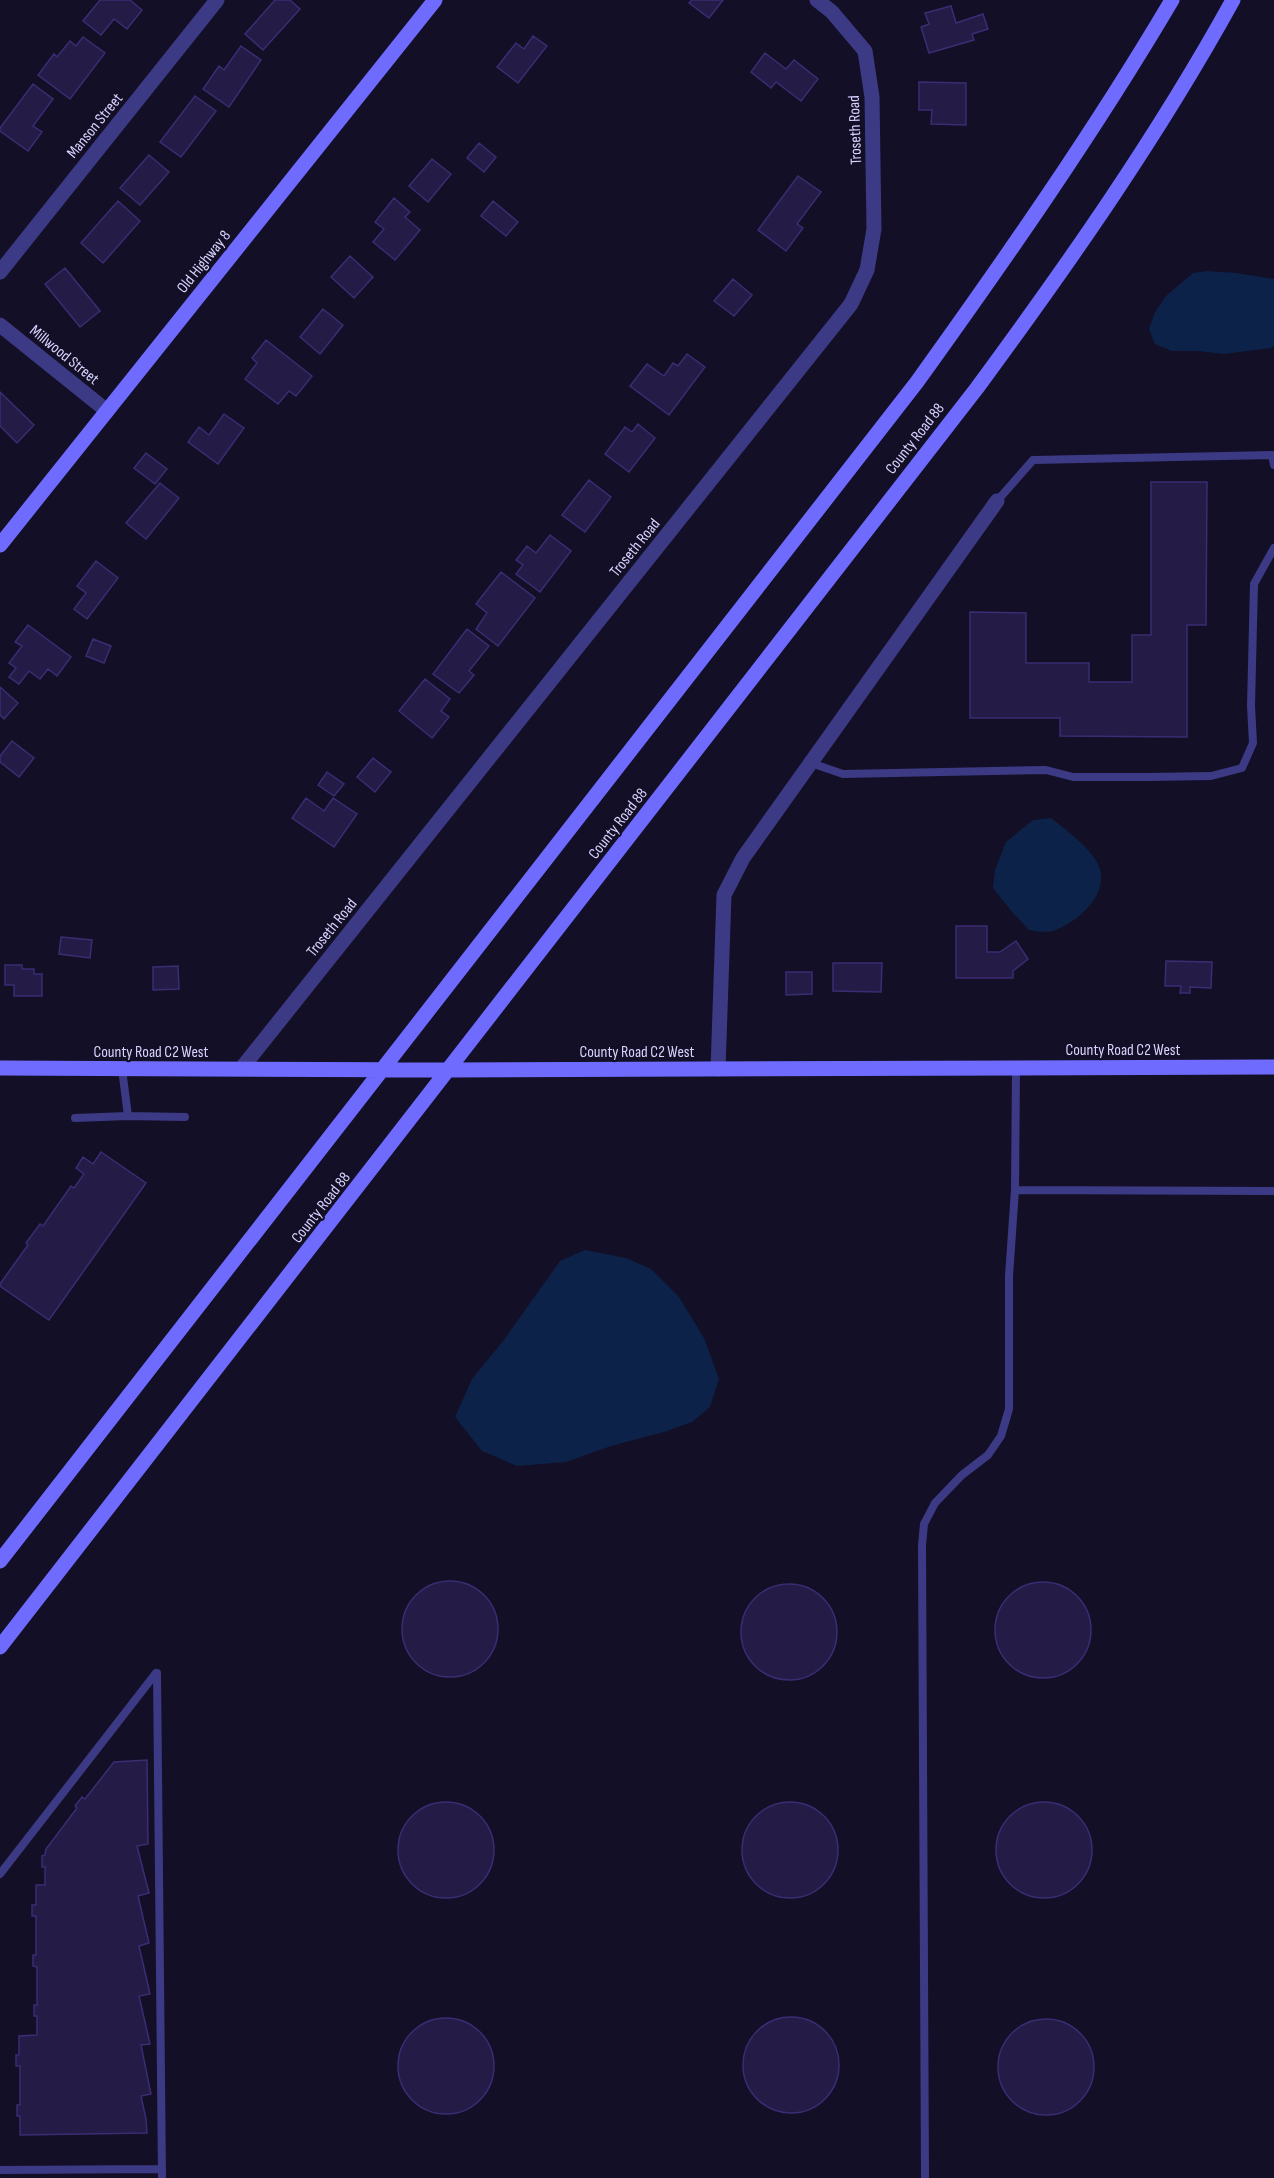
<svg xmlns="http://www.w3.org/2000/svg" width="1274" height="2178" font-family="'Sofia Sans Condensed',sans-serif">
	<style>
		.water { fill: #0c2248 }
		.building { fill: #241b47; stroke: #3b2d73; stroke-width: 1.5 }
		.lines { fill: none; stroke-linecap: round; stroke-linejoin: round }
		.lane { stroke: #3d3a85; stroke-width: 8 }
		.street { stroke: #3d3a85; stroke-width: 15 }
		.secondary { stroke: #6f6bff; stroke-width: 15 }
		.labels { text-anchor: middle; stroke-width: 4.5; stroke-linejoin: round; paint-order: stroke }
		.street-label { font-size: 16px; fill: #d9d4ff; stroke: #130f26 }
	</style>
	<rect width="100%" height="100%" fill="#130f26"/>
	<path class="water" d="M1207,271L1236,273L1274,279V345L1271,348L1224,354L1198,351H1172L1155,344L1149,329L1155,312L1166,296L1193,273Z
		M1051,818C1066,830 1094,850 1100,869C1108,896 1076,923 1053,931C1046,933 1036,931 1029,930L1013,913L993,888L995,870L1006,842L1033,820Z
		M585,1250L626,1258L651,1269L679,1297L704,1338L719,1379L710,1407L692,1422L664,1432L611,1446L566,1462L517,1466L482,1451L455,1417L472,1379L503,1341L560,1261Z"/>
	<path class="building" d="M100,0H130L142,10L127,29L114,19L101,35L83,21Z
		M275,0H290L300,9L263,50L245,34Z
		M692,0H723L709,18L689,3Z
		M951,6L956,23L983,14L988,29L972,34L974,40L929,53L921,27L929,24L925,13Z
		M533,36L547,46L518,83L497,67L516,43L524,49Z
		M83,37L105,53L70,99L38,75L54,54L57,57L70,41L76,46Z
		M241,46L261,60L229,107L203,89L219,66L224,70Z
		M765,53L786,69L794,60L818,79L801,101L776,82L771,88L751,72Z
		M919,82L966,83V125L931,124L932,110H919Z
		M33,84L53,99L33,126L42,132L28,151L0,131V128Z
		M195,96L216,111L181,157L160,142Z
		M479,143L496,157L484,172L467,158Z
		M149,155L169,172L140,205L120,188Z
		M432,159L451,174L428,202L409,186Z
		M798,176L821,192L797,224L803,228L786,251L758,230Z
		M394,198L410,212L405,217L420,230L395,260L373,242L384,229L375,222Z
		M118,201L140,221L103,263L81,243Z
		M493,201L518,222L506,236L481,216Z
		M350,256L373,277L354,298L331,277Z
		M65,268L100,311L80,327L45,284Z
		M733,279L752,295L734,316L714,301Z
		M323,309L343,325L320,354L300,337Z
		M266,340L312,376L296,396L289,391L278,404L245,379L257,363L252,358Z
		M687,354L705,367L669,415L630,386L647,364L664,376L673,363L678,366Z
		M0,392L34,425L17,443L0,426Z
		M224,414L244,428L218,464L188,442L199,427L209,435Z
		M638,424L655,438L629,472L605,454L625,427L632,432Z
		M146,453L167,469L155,484L134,468Z
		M589,480L611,497L585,532L562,515Z
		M1151,482H1207L1206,625H1187V737L1060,736V718H970V612L1026,613V663H1089V682H1132V635H1151Z
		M160,483L179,498L146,539L126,523Z
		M550,535L571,551L540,592L516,574L523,565L516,560L527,546L536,553Z
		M96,561L118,578L87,619L74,609L86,593L77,586Z
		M501,572L535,598L498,646L476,629L487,613L476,604Z
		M28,625L71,657L57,676L48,669L40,679L29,671L19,684L9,677L16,668L9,663L22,646L15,642Z
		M467,629L489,646L469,671L474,675L459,693L433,674Z
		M93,639L111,646L104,663L86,656Z
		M425,679L450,699L441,711L449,717L432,738L399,711Z
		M0,687L18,703L4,719L0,715Z
		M12,741L34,758L19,777L0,762V756Z
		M373,758L391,772L375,792L357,777Z
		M327,772L344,784L334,796L318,785Z
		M306,798L324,811L333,798L357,814L334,847L292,818Z
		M956,926H987V952H1000L1016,941L1028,959L1013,971V978H956Z
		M61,937L92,940L90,958L59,954Z
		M1166,961L1212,962L1211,988L1190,987V993H1180L1181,986H1165Z
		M833,963H882L881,992L833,991Z
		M5,965H22V969H34V974H42V996H14V985H5Z
		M178,966L179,989L153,990V967Z
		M786,972H812V994L786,995Z
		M101,1152L146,1183L49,1320L0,1286V1284L28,1245L26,1243L40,1224L43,1226L71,1186L74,1188L84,1174L76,1168L83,1157L93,1164Z
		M402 1629a48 48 0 1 1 96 0a48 48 0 1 1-96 0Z
		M995 1630a48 48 0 1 1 96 0a48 48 0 1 1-96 0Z
		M741 1632a48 48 0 1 1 96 0a48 48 0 1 1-96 0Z
		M147,1760L148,1844L137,1846L149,1893L138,1896L149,1943L139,1946L150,1994L139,1996L150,2044L141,2045L151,2094L141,2096L146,2119L147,2133L20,2135V2116H17V2105H20V2066H16V2055H19V2036L37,2035V2016H34V2005H37V1967L33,1966V1955H36V1916H32V1905H36V1885H45V1867H42V1856L45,1855L46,1849L77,1808L75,1806L82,1797L85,1799L114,1762Z
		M996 1850a48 48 0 1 1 96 0a48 48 0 1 1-96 0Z
		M398 1850a48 48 0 1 1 96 0a48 48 0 1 1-96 0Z
		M742 1850a48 48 0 1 1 96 0a48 48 0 1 1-96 0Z
		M743 2065a48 48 0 1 1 96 0a48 48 0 1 1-96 0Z
		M398 2066a48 48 0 1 1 96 0a48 48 0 1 1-96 0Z
		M998 2067a48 48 0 1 1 96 0a48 48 0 1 1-96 0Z"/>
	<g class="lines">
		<path class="lane" d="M997,501L1033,460L1272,455L1274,465
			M811,763L843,774L1046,770L1073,777H1147L1211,776L1242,768L1253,743L1251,706L1254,584L1274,548
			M1016,1067L1015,1190L1274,1191
			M122,1069L128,1116L185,1117
			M75,1118L128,1116
			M157,1673L162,2178
			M0,1874L156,1673
			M0,2170L162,2169
			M925,2178L922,1545L924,1524L935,1503L962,1475L988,1455L1001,1436L1009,1409V1276L1015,1190"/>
		<path class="street" d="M0,272L217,0
			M0,325L107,411
			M241,1069L851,304L867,270L874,229L872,97L865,51L832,12L817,0
			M718,1069L724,895L743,858L997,501"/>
		<path class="secondary" d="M0,545L435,0
			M0,1068L449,1070L1274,1067
			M0,1561L917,382C1006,258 1094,132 1172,0
			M0,1647L977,388C1069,263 1158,136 1233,0"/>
	</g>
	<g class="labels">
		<g class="street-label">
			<text transform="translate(94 125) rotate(-51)" y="6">Manson Street</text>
			<text transform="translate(854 130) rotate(-92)" y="6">Troseth Road</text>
			<text transform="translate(203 261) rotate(-51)" y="6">Old Highway 8</text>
			<text transform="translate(65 354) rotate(39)" y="6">Millwood Street</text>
			<text transform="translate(914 438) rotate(-52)" y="6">County Road 88</text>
			<text transform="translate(634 547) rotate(-51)" y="6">Troseth Road</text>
			<text transform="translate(617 823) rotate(-52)" y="6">County Road 88</text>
			<text transform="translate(331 927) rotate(-51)" y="6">Troseth Road</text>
			<text x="1123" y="1055">County Road C2 West</text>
			<text x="151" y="1057">County Road C2 West</text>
			<text x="637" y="1057">County Road C2 West</text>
			<text transform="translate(320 1207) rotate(-52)" y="6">County Road 88</text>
		</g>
	</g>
</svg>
